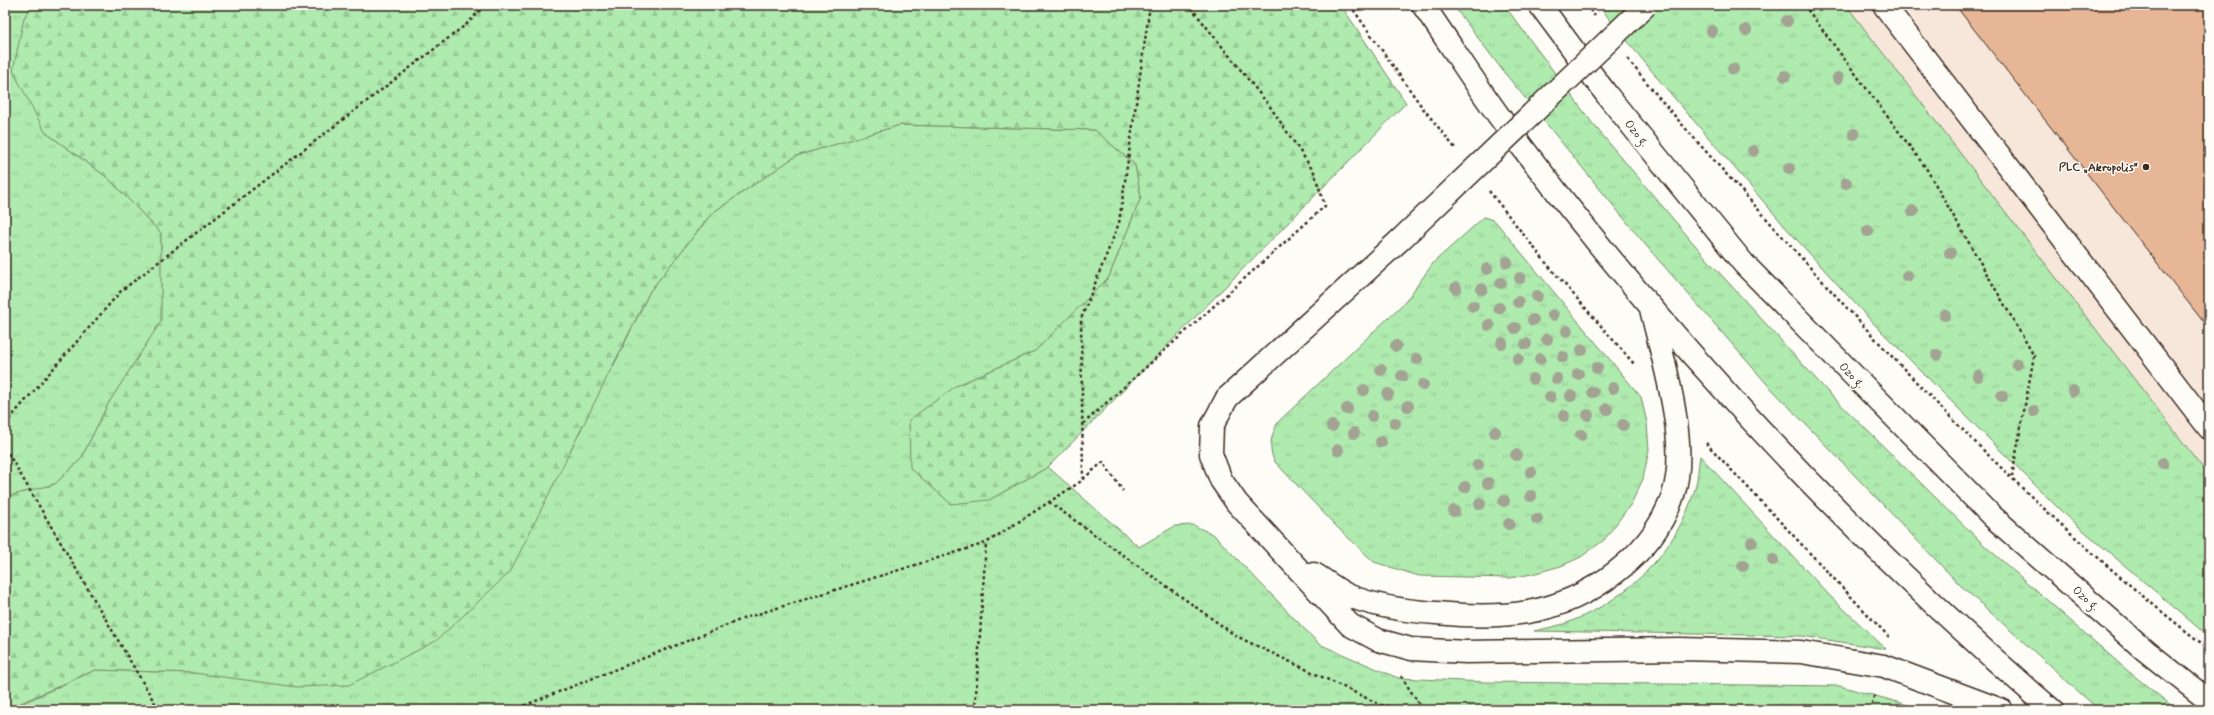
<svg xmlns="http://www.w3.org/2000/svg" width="2214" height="715" font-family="Mynerve,sans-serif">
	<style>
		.built { fill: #f6e7da }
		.grass { fill: url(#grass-tufts); stroke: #758a66 }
		.forest { fill: url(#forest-firs); stroke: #758a66 }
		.building { fill: #e6b697; stroke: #3b2a1e }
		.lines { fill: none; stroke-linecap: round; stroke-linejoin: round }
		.minor-casing { stroke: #3b2a1e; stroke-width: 25 }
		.primary-casing { stroke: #3b2a1e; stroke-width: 25 }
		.path { stroke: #3b2a1e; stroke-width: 2.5; stroke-dasharray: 3 3; stroke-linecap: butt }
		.minor { stroke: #fdfcf7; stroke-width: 22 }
		.primary { stroke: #fdfcf7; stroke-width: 22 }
		.minor-bridge-casing { stroke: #3b2a1e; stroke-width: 25; stroke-linecap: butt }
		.minor-bridge { stroke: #fdfcf7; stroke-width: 22 }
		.tree { fill: #a2a393 }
		.poi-dot { fill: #3b2a1e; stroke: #fdfcf7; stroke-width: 1.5 }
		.labels { text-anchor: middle; stroke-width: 3; stroke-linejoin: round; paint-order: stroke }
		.street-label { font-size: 12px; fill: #3b2a1e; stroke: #fdfcf7 }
		.poi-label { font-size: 12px; font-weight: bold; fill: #3b2a1e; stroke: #fdfcf7; text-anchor: end }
	</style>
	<defs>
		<pattern id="grass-tufts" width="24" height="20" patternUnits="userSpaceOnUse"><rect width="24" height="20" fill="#afeaaf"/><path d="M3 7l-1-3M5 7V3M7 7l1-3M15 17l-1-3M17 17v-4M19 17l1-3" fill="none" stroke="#97c996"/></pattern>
		<pattern id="forest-firs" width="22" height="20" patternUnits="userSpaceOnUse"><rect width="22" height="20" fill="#afeaaf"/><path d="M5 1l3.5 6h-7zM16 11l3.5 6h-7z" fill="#97c996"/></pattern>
	</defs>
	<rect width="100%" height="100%" fill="#fdfcf7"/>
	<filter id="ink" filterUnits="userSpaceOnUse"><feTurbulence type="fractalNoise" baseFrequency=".025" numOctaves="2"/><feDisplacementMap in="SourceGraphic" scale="8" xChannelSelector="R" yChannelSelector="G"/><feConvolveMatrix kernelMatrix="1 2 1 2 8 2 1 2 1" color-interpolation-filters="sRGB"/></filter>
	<g filter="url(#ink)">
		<path class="built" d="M1846,5H2209V476Z"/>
		<path class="grass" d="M5,5H32L24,18L45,132L108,178L161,233L162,321L108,404L81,459L55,484L6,498Z
			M1453,5H1504L1593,124L1706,258L1827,391L1984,545L2128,671L2177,710H2099L1959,584L1766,383L1649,249L1503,71Z
			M1598,5H1846L2209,476V637L2065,515L1873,323L1788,230L1664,86Z
			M900,125L1095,130L1135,165L1141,197L1109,277L1035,351L956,386L989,500L1048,467L1139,547L1175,526L1193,525L1214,535L1319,644L1398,678L1485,682L1840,686L1926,710H8L95,670L194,673L614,365L650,291L712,213L796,156Z
			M1484,217L1495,221L1641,397L1647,423L1649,450L1643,479L1631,504L1604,540L1581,557L1561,566L1532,574L1510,578L1419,576L1374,562L1337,527L1274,461C1268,446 1271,437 1278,422L1405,302L1434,262Z
			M1700,456L1829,595L1886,649L1802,636L1534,631C1546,628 1560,626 1572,621C1631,597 1677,550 1695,489C1698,479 1698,467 1700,456Z"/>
		<path class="forest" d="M32,5H1341L1406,103L1048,467L989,500L951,504L910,468L909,420L956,386L1035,351L1109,277L1141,197L1135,165L1095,130L900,125L796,156L712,213L650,291L510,572L436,641L349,685L297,687L194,673L95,670L5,710V497L55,484L81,459L108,404L161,321V233L108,178L45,132L13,71L24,18Z"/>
		<path class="building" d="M1955,5H2209V329Z"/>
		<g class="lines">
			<defs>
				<path id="minor" d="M1884,5L2209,428
					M1227,398L1400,240"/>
				<path id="primary" d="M1423,5C1451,45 1477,87 1507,127C1666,339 1851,537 2052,710
					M1540,5L1607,95L1744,264L1993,517L2146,651L2209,701
					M1227,398L1212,426L1211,454L1221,480L1237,503L1350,625L1378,640L1411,649L1466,652L1679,649L1801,652L1884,666L2001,710
					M1314,574C1324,580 1336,589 1347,595C1376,607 1406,611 1436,613C1466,616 1498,617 1528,612C1590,601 1653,555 1673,495C1690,445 1663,360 1651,309"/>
			</defs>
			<use href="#minor" class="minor-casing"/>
			<use href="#primary" class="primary-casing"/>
			<path class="path" d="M1350,5L1422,107L1455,148
				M1586,5L1595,16
				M1804,5L1926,168L2034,356L2012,476
				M1628,59C1675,120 1730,177 1781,235C1913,383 2051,528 2209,649
				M1489,191L1547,264L1635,365
				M5,424L121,291L468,23L485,5
				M1083,424L1325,206L1314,172L1271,108L1189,5
				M1706,443L1889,637
				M5,448L159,710
				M1083,479L1103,462L1123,491
				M1049,502L1236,636L1381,705L1419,710
				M1401,676L1423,710
				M513,710L745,618L986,543L1083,480L1081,319L1119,223L1150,5
				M975,710L986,543
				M1870,710L1875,693"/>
			<use href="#minor" class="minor"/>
			<use href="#primary" class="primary"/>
			<defs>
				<path id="minor-bridge" d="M1400,240L1646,5"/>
			</defs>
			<use href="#minor-bridge" class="minor-bridge-casing"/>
			<use href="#minor-bridge" class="minor-bridge"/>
		</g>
		<g class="tree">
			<circle cx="1787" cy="21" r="6"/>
			<circle cx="1746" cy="30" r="6"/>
			<circle cx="1712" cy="31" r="6"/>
			<circle cx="1733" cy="69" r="6"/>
			<circle cx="1785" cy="76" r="6"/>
			<circle cx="1838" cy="78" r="6"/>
			<circle cx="1854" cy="134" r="6"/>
			<circle cx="1753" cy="151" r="6"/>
			<circle cx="1789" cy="168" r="6"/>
			<circle cx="1846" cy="183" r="6"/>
			<circle cx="1913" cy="211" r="6"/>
			<circle cx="1868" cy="231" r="6"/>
			<circle cx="1950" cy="253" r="6"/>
			<circle cx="1507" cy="262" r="6"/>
			<circle cx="1487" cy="269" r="6"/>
			<circle cx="1907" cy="276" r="6"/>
			<circle cx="1520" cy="278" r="6"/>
			<circle cx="1501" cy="283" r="6"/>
			<circle cx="1456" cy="288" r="6"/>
			<circle cx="1482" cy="289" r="6"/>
			<circle cx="1537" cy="296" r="6"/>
			<circle cx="1518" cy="302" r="6"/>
			<circle cx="1473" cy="306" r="6"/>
			<circle cx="1499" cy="308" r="6"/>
			<circle cx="1553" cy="315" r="6"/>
			<circle cx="1945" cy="315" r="6"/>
			<circle cx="1533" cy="320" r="6"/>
			<circle cx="1489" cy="325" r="6"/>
			<circle cx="1515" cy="328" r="6"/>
			<circle cx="1567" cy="331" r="6"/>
			<circle cx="1547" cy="339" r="6"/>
			<circle cx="1502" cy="343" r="6"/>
			<circle cx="1526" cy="344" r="6"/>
			<circle cx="1396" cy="346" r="6"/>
			<circle cx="1582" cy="350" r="6"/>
			<circle cx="1937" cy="355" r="6"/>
			<circle cx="1563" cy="357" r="6"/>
			<circle cx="1417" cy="359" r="6"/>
			<circle cx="1518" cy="359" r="6"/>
			<circle cx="1540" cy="359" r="6"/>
			<circle cx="2017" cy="364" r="6"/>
			<circle cx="1597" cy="368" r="6"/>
			<circle cx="1381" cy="370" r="6"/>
			<circle cx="1578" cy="374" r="6"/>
			<circle cx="1402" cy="376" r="6"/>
			<circle cx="1978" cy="376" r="6"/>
			<circle cx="1533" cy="379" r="6"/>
			<circle cx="1557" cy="379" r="6"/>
			<circle cx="1423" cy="385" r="6"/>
			<circle cx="1613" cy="388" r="6"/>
			<circle cx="1364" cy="390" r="6"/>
			<circle cx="2073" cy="391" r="6"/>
			<circle cx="1593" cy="392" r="6"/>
			<circle cx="1388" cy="394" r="6"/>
			<circle cx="1571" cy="396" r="6"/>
			<circle cx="2002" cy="396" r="6"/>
			<circle cx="1550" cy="397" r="6"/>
			<circle cx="1408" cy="406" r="6"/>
			<circle cx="1347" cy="409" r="6"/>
			<circle cx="1607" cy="409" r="6"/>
			<circle cx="2034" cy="411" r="6"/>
			<circle cx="1588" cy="415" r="6"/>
			<circle cx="1372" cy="416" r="6"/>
			<circle cx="1564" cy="416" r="6"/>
			<circle cx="1395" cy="423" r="6"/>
			<circle cx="1623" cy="425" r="6"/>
			<circle cx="1332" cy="426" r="6"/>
			<circle cx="1495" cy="432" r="6"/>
			<circle cx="1354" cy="433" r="6"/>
			<circle cx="1581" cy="435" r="6"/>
			<circle cx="1381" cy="442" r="6"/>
			<circle cx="1338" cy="450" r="6"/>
			<circle cx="1516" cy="455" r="6"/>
			<circle cx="2163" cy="463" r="6"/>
			<circle cx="1478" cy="465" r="6"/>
			<circle cx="1531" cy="472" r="6"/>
			<circle cx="1488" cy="483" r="6"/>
			<circle cx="1465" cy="487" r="6"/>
			<circle cx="1531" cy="496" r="6"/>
			<circle cx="1504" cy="501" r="6"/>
			<circle cx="1480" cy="504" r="6"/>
			<circle cx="1454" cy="511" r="6"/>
			<circle cx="1537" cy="519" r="6"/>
			<circle cx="1509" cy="524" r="6"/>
			<circle cx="1752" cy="542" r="6"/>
			<circle cx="1773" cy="560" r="6"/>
			<circle cx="1743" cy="566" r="6"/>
		</g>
	</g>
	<circle class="poi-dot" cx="2146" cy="167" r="4"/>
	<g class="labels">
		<g class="street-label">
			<text transform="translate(1637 133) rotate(51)" y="4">Ozo g.</text>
			<text transform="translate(1852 375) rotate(46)" y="4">Ozo g.</text>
			<text transform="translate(2086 598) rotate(41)" y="4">Ozo g.</text>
		</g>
		<g class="poi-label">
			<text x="2138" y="171">PLC „Akropolis“</text>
		</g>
	</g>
	<rect width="2214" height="715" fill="none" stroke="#fdfcf7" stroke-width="20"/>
	<rect x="10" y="10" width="2194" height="695" fill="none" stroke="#3b2a1e" stroke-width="1.5" filter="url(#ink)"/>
</svg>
